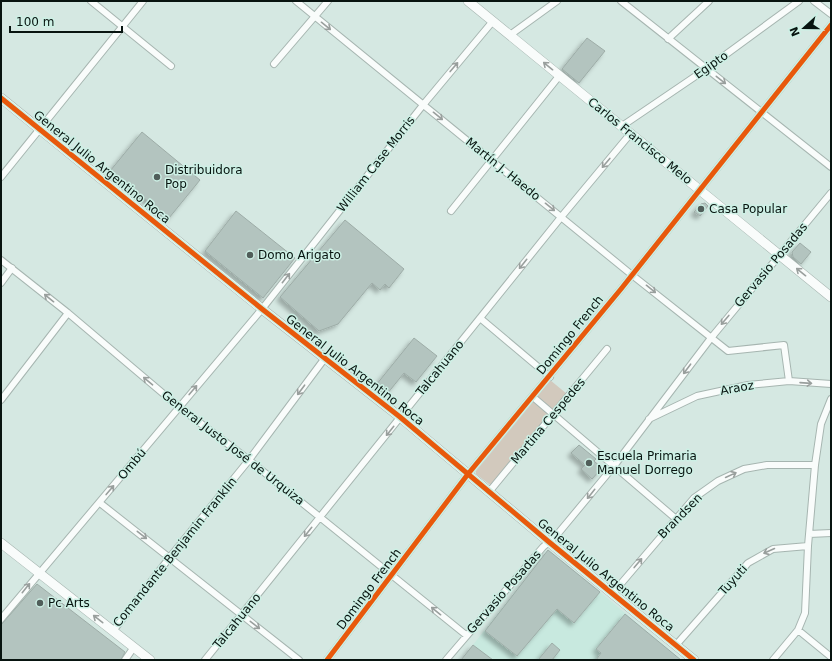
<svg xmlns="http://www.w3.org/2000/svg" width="832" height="661" font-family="'DejaVu Sans',sans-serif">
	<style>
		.built { fill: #c8e9df }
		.green { fill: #d2c9bd }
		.building { fill: #b3c4bf; stroke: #9daca7; filter: url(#shadow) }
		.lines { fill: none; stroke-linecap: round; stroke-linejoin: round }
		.street-casing { stroke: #a6b5b0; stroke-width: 8 }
		.secondary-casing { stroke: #a6b5b0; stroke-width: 10 }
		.street { stroke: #f9fcfb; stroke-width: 6 }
		.secondary { stroke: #f9fcfb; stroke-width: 9 }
		.cycleway-casing { stroke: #cdf0e5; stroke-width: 8 }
		.cycleway { stroke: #e8590c; stroke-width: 5 }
		.oneway { stroke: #999f9d }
		.poi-dot { fill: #505e5a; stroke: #cdf0e5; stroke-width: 1.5 }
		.labels { text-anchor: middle; stroke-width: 3; stroke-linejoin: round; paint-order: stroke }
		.street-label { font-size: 12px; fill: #081410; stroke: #cdf0e5 }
		.poi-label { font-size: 12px; fill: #081410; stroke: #cdf0e5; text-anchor: start }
	</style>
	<defs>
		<filter id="shadow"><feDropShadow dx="-3.5" dy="3.5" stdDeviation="2" flood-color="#0004"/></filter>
	</defs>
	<rect width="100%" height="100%" fill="#d5e8e2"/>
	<path class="built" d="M548,550L600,592L681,660H461Z"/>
	<path class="green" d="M550,380L567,394L555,409L552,410L538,398V395Z
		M535,401L549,413V416L492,485L489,484L476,474V471L533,402Z"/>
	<path class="building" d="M587,38L605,51L579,83L562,69Z
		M142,132L200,180L169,218L110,171Z
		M705,203L708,206L700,216L694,212L701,204Z
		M236,211L295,258L263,298L205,251Z
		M345,220L404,269L389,288L385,284L380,290L372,283L338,324L319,331L280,297Z
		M800,243L811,252L801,264L793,257L792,252Z
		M414,338L437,356L416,382L404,373L387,394L376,385Z
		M579,445L596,459L594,461L602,468L592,479L581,469L585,465L571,453Z
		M548,550L600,592L574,623L557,609L517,656L485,631Z
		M37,584L125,652L121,660H1V625Z
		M625,614L681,660H596L601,653L596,649Z
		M552,643L560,650L552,660H538Z
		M473,645L493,660H461Z"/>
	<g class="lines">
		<defs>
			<path id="street" d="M91,1L171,66
				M296,1L632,275L728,351L784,345L789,381
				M621,1L831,167
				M814,1L831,14
				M510,35L557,1
				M668,39L709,1
				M274,64L328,1
				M622,126L706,69L799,1
				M1,177L143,1
				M451,211L560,75
				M1,260L68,313L179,407L249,460L466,635
				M1,283L12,268
				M480,318L550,377
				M533,397L675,518
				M1,400L68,313
				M649,419L697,396L748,385L789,381L831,384
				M489,492L607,349
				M100,503L299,660
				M809,534L831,533
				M613,593L694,498L718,481L744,469L767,465H815
				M1,619L262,309L423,105L493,21
				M798,630L831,657
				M113,631L170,557L249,460L325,358
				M676,645L748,563L773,549L808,546
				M125,660L134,647
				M205,660L562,216L631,133
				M327,660L468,474L621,289L831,25
				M446,660L543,547L556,536L614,466L711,338L831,193
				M773,660L798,630L805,613L808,546L815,465L821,424L831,399"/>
			<path id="secondary" d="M468,1L831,297
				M1,98L262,309L400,417L549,542L694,660
				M1,543L150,660"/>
		</defs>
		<use href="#street" class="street-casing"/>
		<use href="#secondary" class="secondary-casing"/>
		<use href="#street" class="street"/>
		<use href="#secondary" class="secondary"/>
		<defs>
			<path id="cycleway" d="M1,98L262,309L400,417L549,542L694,660
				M327,660L468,474L621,289L831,25"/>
		</defs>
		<use href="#cycleway" class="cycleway-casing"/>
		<use href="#cycleway" class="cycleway"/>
	</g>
	<defs><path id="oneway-shaft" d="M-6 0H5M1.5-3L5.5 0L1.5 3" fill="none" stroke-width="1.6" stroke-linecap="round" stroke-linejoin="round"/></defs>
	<g class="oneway">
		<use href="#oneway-shaft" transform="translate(326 26) rotate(39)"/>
		<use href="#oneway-shaft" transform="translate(548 66) rotate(-141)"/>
		<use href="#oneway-shaft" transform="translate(454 67) rotate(-50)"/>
		<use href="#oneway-shaft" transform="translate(721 80) rotate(38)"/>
		<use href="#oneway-shaft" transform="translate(438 116) rotate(39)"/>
		<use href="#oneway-shaft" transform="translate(606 163) rotate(130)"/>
		<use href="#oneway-shaft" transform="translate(550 207) rotate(39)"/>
		<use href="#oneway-shaft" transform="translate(523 264) rotate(129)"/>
		<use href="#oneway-shaft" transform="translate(801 272) rotate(-141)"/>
		<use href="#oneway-shaft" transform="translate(286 278) rotate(-52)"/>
		<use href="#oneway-shaft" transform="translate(651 289) rotate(39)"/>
		<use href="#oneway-shaft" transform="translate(49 298) rotate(-141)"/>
		<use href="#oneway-shaft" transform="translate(725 320) rotate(130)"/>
		<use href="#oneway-shaft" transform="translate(687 369) rotate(127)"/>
		<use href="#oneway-shaft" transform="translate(148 381) rotate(-140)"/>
		<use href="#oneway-shaft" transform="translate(806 383) rotate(4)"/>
		<use href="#oneway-shaft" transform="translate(193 390) rotate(-50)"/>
		<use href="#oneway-shaft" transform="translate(301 390) rotate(127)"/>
		<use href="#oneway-shaft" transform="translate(390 431) rotate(129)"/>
		<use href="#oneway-shaft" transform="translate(731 475) rotate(-25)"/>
		<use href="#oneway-shaft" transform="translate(110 490) rotate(-50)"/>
		<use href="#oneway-shaft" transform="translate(591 494) rotate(129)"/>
		<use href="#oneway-shaft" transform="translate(308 532) rotate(129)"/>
		<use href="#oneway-shaft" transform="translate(142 535) rotate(38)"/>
		<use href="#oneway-shaft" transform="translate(769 551) rotate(156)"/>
		<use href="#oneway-shaft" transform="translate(638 563) rotate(-50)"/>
		<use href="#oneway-shaft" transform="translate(26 588) rotate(-51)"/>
		<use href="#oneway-shaft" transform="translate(436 611) rotate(-141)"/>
		<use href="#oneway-shaft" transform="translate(98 619) rotate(-142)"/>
		<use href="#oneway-shaft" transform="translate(255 625) rotate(38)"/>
	</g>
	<g class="poi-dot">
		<circle cx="157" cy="177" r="4"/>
		<circle cx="701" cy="209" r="4"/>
		<circle cx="250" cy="255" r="4"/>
		<circle cx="589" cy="463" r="4"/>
		<circle cx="40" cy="603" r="4"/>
	</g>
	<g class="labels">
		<g class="street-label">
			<text transform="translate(711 65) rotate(-35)" y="4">Egipto</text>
			<text transform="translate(640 141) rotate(39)" y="4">Carlos Francisco Melo</text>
			<text transform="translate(376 164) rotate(-52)" y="4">William Case Morris</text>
			<text transform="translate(102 167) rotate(39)" y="4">General Julio Argentino Roca</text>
			<text transform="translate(503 169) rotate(39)" y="4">Martín J. Haedo</text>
			<text transform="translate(771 265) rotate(-50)" y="4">Gervasio Posadas</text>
			<text transform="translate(570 335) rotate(-51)" y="4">Domingo French</text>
			<text transform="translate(440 368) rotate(-51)" y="4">Talcahuano</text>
			<text transform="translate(355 370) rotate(38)" y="4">General Julio Argentino Roca</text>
			<text transform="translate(737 388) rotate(-10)" y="4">Araoz</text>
			<text transform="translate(548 421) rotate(-50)" y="4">Martina Cespedes</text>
			<text transform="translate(233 448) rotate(38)" y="4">General Justo José de Urquiza</text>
			<text transform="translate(132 464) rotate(-50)" y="4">Ombú</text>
			<text transform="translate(680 516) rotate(-46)" y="4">Brandsen</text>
			<text transform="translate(175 552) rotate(-51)" y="4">Comandante Benjamin Franklin</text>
			<text transform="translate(606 575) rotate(39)" y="4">General Julio Argentino Roca</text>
			<text transform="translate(733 580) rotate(-48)" y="4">Tuyuti</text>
			<text transform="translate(369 589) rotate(-53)" y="4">Domingo French</text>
			<text transform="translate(504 592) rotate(-49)" y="4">Gervasio Posadas</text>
			<text transform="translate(237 621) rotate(-51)" y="4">Talcahuano</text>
		</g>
		<g class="poi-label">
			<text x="165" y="174">Distribuidora<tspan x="165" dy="14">Pop</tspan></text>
			<text x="709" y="213">Casa Popular</text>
			<text x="258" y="259">Domo Arigato</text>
			<text x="597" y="460">Escuela Primaria<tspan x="597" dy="14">Manuel Dorrego</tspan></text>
			<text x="48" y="607">Pc Arts</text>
		</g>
	</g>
	<rect width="832" height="661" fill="none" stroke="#081410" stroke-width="4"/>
	<g transform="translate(804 28) rotate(249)" stroke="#cdf0e5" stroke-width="3" paint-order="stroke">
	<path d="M0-3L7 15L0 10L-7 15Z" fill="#081410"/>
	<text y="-6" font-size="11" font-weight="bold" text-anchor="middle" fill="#081410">N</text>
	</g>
	<path d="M10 26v6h112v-6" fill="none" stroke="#081410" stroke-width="2"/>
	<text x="16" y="26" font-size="12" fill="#081410" stroke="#cdf0e5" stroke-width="3" paint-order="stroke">100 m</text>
</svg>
